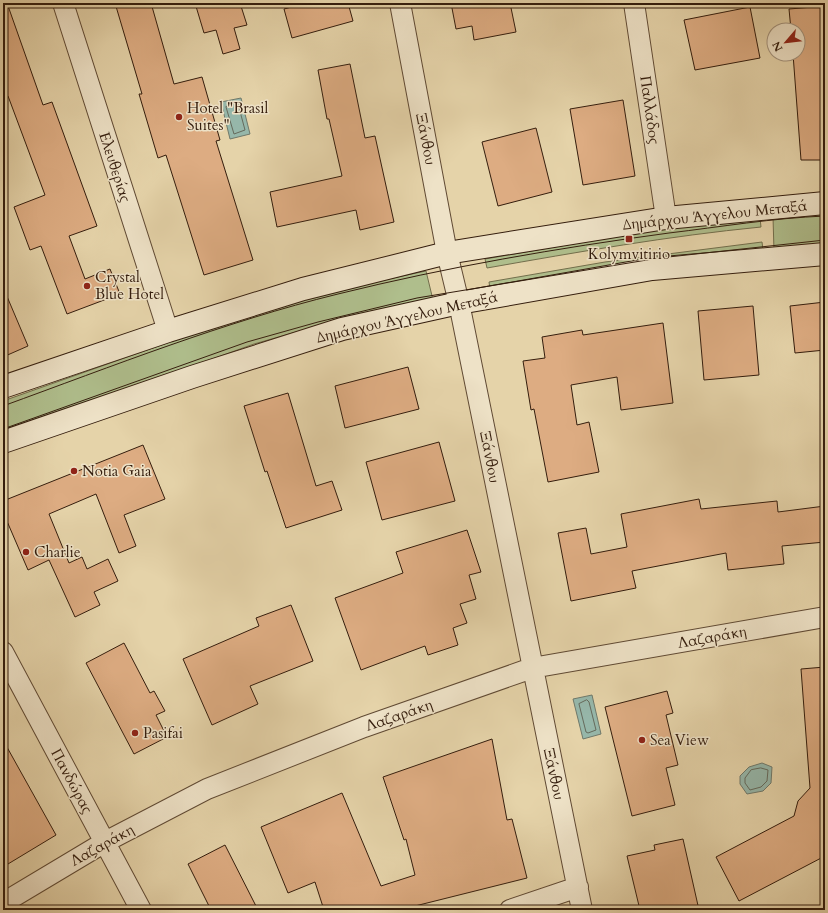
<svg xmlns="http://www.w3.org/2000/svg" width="828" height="913" font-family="Cardo,serif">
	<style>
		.green { fill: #afbe8c; stroke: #726e4c }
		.water { fill: #96b7aa; stroke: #6f796b }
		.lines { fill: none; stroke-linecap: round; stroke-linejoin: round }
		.shore { stroke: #656a5c; stroke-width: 1 }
		.building { fill: #ddac82; stroke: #341d0d }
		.street-casing { stroke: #604a34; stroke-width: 22 }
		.secondary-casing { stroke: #341d0d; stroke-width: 24 }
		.street { stroke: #eee2c7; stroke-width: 20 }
		.secondary { stroke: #eee2c7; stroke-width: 22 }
		.tram { stroke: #341d0d; stroke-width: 1 }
		.poi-dot { fill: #8f2418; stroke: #eee2c7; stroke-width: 1.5 }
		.labels { text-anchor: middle; stroke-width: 3; stroke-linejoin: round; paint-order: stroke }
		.poi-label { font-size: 15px; fill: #341d0d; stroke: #eee2c7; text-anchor: start }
		.street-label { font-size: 15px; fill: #341d0d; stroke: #eee2c7 }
	</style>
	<rect width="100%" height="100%" fill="#e5d3a9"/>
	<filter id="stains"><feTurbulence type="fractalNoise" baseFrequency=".005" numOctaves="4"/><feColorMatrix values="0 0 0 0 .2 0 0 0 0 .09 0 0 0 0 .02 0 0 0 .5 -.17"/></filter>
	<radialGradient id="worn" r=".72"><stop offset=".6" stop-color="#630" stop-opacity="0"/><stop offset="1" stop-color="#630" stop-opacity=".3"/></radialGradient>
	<path class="green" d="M825,211V245L774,251L773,217Z
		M760,218L761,227C669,236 578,252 487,268L485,259L642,232Z
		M762,242L763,250L490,289L489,282L605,262Z
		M426,271L433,300L317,326L254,344L3,434V401L198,332L336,290Z"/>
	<path class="water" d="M241,98L250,134L230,139L221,102Z
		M592,695L601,734L583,739L573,699Z
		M762,763L772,767L771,783L763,791L747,794L740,784V776L749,767Z"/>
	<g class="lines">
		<path class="shore" d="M236,103L238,104L245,130L234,134L226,107Z
			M587,700L589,702L596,730L588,733L586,732L579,704Z
			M761,768L768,770L767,781L761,787L750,790L745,783V778L751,770Z"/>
	</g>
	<path class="building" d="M3,3H7L43,105L52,102L97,226L69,236L85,279L110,269L120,294L67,314L41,246L30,250L14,207L45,195L8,96L3,98Z
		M115,3H151L174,84L202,77L220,140L216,141L253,260L204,275L166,155L158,158L139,94H142Z
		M195,3H240L247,25L234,28L240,49L223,54L216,30L204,33Z
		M307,3H348L353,21L292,38L284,9Z
		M451,3H510L516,32L474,40L472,26L456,29Z
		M825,6V160H801L793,54H798V30H791L789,9Z
		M750,7L760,58L695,70L684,20Z
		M350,64L365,138L375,136L394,222L360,230L356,210L277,227L270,192L342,176L329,119H327L318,70Z
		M623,100L635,176L583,185L570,109Z
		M536,128L552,192L498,206L482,142Z
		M3,287L28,346L3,357Z
		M825,302V350L795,353L790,306Z
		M753,306L759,375L704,380L698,311Z
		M663,323L673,403L621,410L617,377L571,385L577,425L589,422L599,472L548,482L534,409L531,410L523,361L545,358L542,337L582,330L583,335Z
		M408,367L419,409L345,428L335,386Z
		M288,393L316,486L332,481L342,510L286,528L267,471L265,472L244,406Z
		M439,442L455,501L382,520L366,462Z
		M143,445L165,499L124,515L136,546L119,553L96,494L49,514L69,563L82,557L87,569L108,559L118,581L94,592L100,605L75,617L49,560L28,570L3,512V501Z
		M699,499L701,509L777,501L778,512L825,506V542L782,546L784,564L728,570L726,553L632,571L636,588L571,601L558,533L586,528L591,554L627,547L621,514Z
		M467,530L481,572L469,575L476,599L460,604L467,623L453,628L458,645L428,655L425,646L361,670L335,598L403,573L396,552Z
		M291,605L313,661L250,686L258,704L212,725L183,659L259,626L256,618Z
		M124,643L150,693L154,691L165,711L156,715L167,737L134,754L86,663Z
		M825,667V856L739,901L716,857L794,816L798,801L810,788L801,669Z
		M667,691L673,713L666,715L678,765L666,768L675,805L632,816L605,707Z
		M492,739L507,820L512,819L527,878L411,907L412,910H324L315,882L288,893L261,827L342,793L381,886L415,875L406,839L404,840L383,777Z
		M3,740L56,835L3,867Z
		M683,839L699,910H640L627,856L655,850L654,845Z
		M225,845L258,910H211L188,864Z"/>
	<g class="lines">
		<defs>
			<path id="street" d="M63,3L168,331
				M400,3L447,253L459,303L582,910
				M634,3L666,218
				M3,652L141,910
				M3,903L105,842L207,789L364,727L532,668L825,617
				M510,910L578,887"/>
			<path id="secondary" d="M3,387L168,331L303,289L447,253L666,218L825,203
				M3,442L192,377L342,329L459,303L652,269L825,254"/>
		</defs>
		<use href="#street" class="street-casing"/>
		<use href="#secondary" class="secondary-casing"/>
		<use href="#street" class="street"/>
		<use href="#secondary" class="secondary"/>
		<path class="tram" d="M3,406C113,366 224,322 338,294C447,267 558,248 669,233C720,227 773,218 825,216
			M3,429L247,342L318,322L417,298L659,258L825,240"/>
	</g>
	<g class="poi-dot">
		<circle cx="179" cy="117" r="4"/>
		<rect x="625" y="235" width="8" height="8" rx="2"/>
		<circle cx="87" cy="286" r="4"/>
		<circle cx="74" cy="471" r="4"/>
		<circle cx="26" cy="552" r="4"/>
		<circle cx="135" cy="733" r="4"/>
		<circle cx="642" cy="740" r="4"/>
	</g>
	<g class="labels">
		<g class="poi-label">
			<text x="187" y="113">Hotel "Brasil<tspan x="187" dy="17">Suites"</tspan></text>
			<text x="629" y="259" text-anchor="middle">Kolymvitirio</text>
			<text x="95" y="282">Crystal<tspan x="95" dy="17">Blue Hotel</tspan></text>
			<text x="82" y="476">Notia Gaia</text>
			<text x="34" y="557">Charlie</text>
			<text x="143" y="738">Pasifai</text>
			<text x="650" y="745">Sea View</text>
		</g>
		<g class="street-label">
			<text transform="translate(650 110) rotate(82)" y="5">Παλλάδος</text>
			<text transform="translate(426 139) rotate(79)" y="5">Ξάνθου</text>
			<text transform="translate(115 167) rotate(72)" y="5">Ελευθερίας</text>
			<text transform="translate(715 215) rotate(-6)" y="5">Δημάρχου Άγγελου Μεταξά</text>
			<text transform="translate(407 317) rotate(-13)" y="5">Δημάρχου Άγγελου Μεταξά</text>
			<text transform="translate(490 457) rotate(79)" y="5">Ξάνθου</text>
			<text transform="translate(712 637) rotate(-10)" y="5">Λαζαράκη</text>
			<text transform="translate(399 715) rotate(-19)" y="5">Λαζαράκη</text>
			<text transform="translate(554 774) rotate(78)" y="5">Ξάνθου</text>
			<text transform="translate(72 781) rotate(62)" y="5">Πανδώρας</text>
			<text transform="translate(102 845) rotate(-29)" y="5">Λαζαράκη</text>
		</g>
	</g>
	<rect width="828" height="913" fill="none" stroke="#e5d3a9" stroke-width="16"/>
	<rect x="4" y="4" width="820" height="905" fill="none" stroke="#341d0d" stroke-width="2"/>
	<rect x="8" y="8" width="812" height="897" fill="none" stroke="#341d0d"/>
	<g transform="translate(786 42) rotate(242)"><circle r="19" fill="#eee2c7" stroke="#a4937d"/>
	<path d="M0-3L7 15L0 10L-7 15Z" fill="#8f2418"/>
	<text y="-6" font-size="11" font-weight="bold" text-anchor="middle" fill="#341d0d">N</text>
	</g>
	<rect width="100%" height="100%" filter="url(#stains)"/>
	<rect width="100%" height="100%" fill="url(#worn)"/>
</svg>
